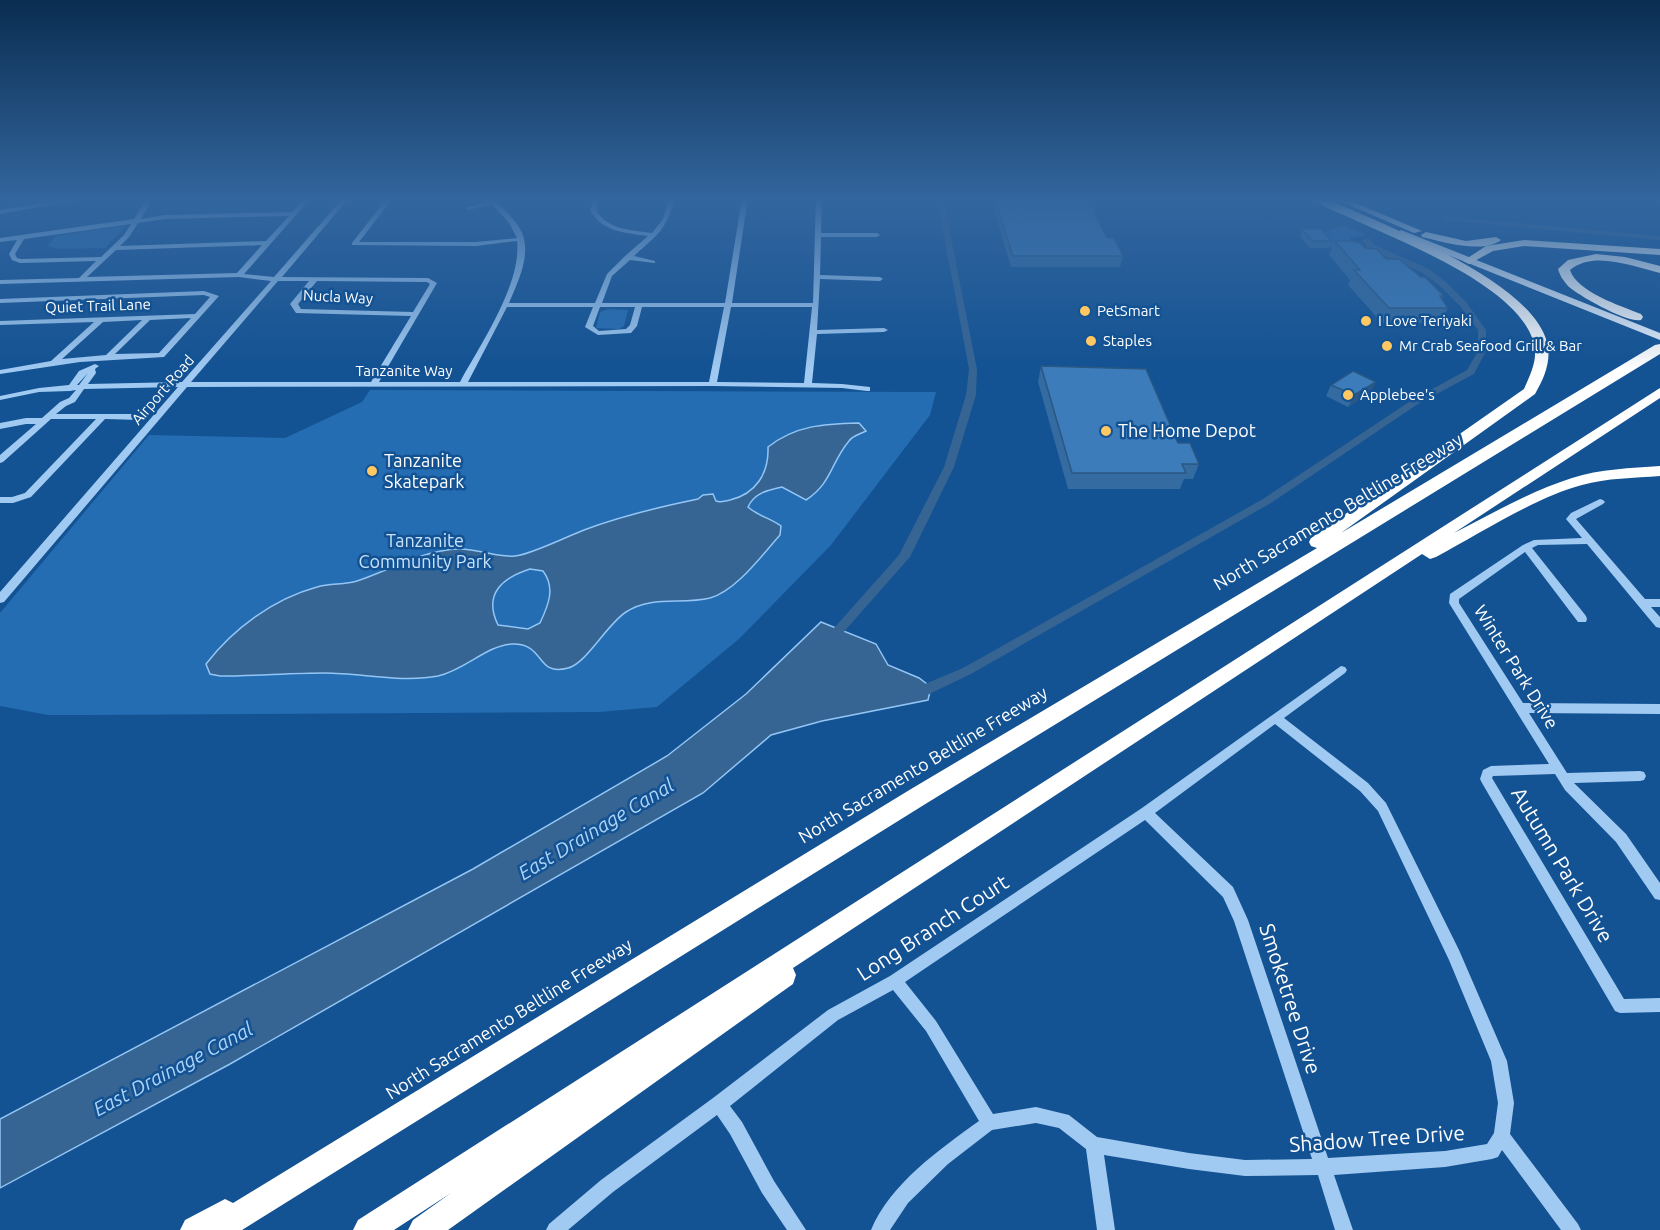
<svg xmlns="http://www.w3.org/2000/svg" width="1660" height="1230" font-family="Ubuntu,sans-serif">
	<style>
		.green { fill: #256db2 }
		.water { fill: #366493; stroke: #93c6f5; stroke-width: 1.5; fill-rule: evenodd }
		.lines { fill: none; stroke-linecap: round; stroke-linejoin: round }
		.canal { fill: #366493; fill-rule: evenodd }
		.minor { fill: #a1caf2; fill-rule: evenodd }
		.major { fill: #ecf4ff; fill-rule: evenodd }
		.highway { fill: #fff; fill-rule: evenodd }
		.wall { fill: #346ba1 }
		.shaded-wall { fill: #2a5783 }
		.building { fill: #3c7cbb; stroke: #2a5783; stroke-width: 1.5 }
		.poi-dot { fill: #ffc862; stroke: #135293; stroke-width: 2 }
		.labels { text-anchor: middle; stroke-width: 5; stroke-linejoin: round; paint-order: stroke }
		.far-street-label { font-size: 15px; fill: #fff; stroke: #135293 }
		.far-poi-label { font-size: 15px; fill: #fff; stroke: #135293; text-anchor: start }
		.poi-label { font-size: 18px; fill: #fff; stroke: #135293; text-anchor: start }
		.street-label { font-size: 18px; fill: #fff; stroke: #135293 }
		.park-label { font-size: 18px; fill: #c8e3fd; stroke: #135293 }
		.water-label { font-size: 20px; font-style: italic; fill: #add4f9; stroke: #135293 }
		.near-street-label { font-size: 21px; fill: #fff; stroke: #135293 }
	</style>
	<rect width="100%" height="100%" fill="#135293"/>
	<path class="green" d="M1343,225L1366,235L1350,238L1351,241L1333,250L1321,234Z
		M119,226H126L105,248L58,249L48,246L55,236Z
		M609,309L628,310L624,326L619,329L596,328L600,312Z
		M370,390L936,392L930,415L831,545L740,638L657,707L599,712L93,715H48L0,706V613L149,435L285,438L362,402Z"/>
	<path class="water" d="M859,423L866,431C860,434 852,436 849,441C831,462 832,483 806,500L782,487C768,490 754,493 748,507C758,516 770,518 781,526L780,535C762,555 736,591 710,598C681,605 652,595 626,612C607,624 586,664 568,668C535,677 546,643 512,644C487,645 465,670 438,676C402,683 361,673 325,673C290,673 255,676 220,676L210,674L206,664C233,629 273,599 317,587C330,583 344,585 357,581C390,570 421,551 457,549C477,548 498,558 515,556C530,555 568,536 584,530C621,516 659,507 698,499L703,495L713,494L716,501C721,503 724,501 730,500C756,494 769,473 768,447C796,425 824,424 859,423ZM530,569L543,571C556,588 548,606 540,623L528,629L498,625C483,594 502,578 530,569Z
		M821,622L876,644L888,665L919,678L931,687L928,700L822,721L771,735L703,793L230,1064L0,1188V1119L473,869L667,756L746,694Z"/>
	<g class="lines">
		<path class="canal" d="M937,198H943L977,369L976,395L954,467L910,557L834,643H826L824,640L826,637L899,555L944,467L966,395L969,369Z
			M1446,217L1660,236V240L1444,220L1442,219Z
			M1364,239H1370L1374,245L1427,268L1445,281L1466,302L1486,330V351L1474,374L1418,404L1271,503L971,674L923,697L918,698L913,697L912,693L913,689L963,668L1263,499L1412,400L1467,370L1478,351V330L1460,306L1439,285L1421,272L1368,249L1363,241Z"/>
		<path class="minor" d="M75,198H89L0,214V210Z
			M147,198H153L141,219L165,215L292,212L305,198H311L244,274L274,277L343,198H349L282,277L428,278L437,283L379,382H460C480,345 522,284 517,241L476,246L352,245V243L387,198H393L359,242H476L517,238L509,223L492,204L468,210L465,208L489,201L486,198H492C503,209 521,223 524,239C529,260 517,284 509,303H595L607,274L625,256L648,236C626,233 602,232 590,210L594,198H600L596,210C607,230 632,230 652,233L663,219L669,198H675C666,231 658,234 634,256L655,261V263L630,260L612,276L602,303H725L742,198H748L732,303H813L816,198H822L821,233H877L880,235L877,237H821L820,275L880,277L883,279L880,281L820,279L817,330L884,328L888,330L884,332L817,334L812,383L842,384L870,387V391H867L842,388L712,386L187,387L4,602L0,603V592L178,387L84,389L75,402L66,406L56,414H141L145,417L141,420L105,419L31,497L13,503H0V497H12L25,493L96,419H51L3,462L0,463V455L36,424H26L0,429V423L26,418H42L60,402L69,398L76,390L70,391L39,392L0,400V396L39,388L69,385L79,371L95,364L99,366L95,369L96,373L88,384L182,382L271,281L239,277L0,284V280L79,278L96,261L20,263L12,260L9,254L17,240L0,242V238L134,219ZM289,216L266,241L120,246L129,237L138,223L165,219ZM131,224L124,235L101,257L21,259L17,258L15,254L24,239ZM262,245L237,273L87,277L116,250ZM278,281H309L290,304L296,313L411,316L371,382H191ZM317,281L427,282L430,284L413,312L301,309L298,304ZM507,307H593L585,327L598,335L631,333L637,326L642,307H724L709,382H468ZM600,307H635L630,325L626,329L599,331L593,326ZM731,307H812L804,383L717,382ZM88,373L79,385H77Z
			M204,291L219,296L164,357L80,362L0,374V370L51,361L94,322L0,325V321L195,314L210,297L204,295L0,303V299ZM191,318L159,353L115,354L150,320ZM142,320L106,355L62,359L103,322Z
			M1600,499L1603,500L1605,502L1603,504L1576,519L1645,599H1660V607H1651L1660,617V628L1656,627L1587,544L1538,545L1532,548L1586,616L1587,619L1586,622H1578L1525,552L1459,599V603L1523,703L1660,704V714L1529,713L1567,773L1640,771L1644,772L1646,776L1644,780L1640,781L1574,783L1626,834L1660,883V900L1655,899L1616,842L1565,790L1555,774L1493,776L1492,778L1624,999L1660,998V1012L1620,1013L1615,1011L1482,783L1480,779L1483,770L1491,766L1549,764L1449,603L1450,594L1523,545L1534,540L1582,538L1566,519L1571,513Z
			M1341,666L1345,667L1347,670L1345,673L1284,718L1368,783L1386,803L1459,950L1507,1061L1514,1103L1510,1134L1578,1224L1581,1230H1561L1502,1150L1498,1157L1492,1159L1445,1167L1334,1175L1353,1230H1335L1318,1175L1245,1176L1189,1169L1104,1155L1115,1230H1097L1086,1149L1059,1128L1036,1123L992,1130L948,1164L908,1203L890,1230H871C890,1184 940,1149 979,1121L926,1031L893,990L838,1020L730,1106L742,1122L774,1181L806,1230H787L762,1193L730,1134L717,1115L613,1192L568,1230H546L549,1224L601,1180L713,1098L828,1010L890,976L1142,808ZM1275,724L1360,791L1378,811L1449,960L1491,1061L1498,1103L1494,1133L1487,1144L1445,1151L1328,1158L1248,920L1233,887L1155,813ZM1145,820L1223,897L1234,921L1312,1159L1245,1160L1189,1153L1097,1137L1069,1115L1036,1107L993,1114L936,1021L905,982Z"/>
		<path class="major" d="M1333,198H1344L1422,231L1414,233Z
			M1401,230L1660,333V340L1398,235L1396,233Z"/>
		<path class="highway" d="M1312,198H1325C1381,224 1530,279 1547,342C1552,360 1544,379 1535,394L1341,533L1655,345L1660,344V354L927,803L242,1230H180L185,1220L225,1199L233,1203L911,789L1317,548L1311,546L1309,542L1311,538L1524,389C1531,373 1539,358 1533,340C1515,286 1407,244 1357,221C1343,214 1323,208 1312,198Z
			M1426,232L1466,241L1496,237L1501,240C1483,254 1443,242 1422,237L1421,235Z
			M1524,240L1660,249V255L1524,246L1493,251L1469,264L1463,261L1486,246Z
			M1596,254L1625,257L1660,266V273C1634,267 1594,250 1570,270C1577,292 1621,306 1641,314L1643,317L1641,320C1627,323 1579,296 1568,286C1563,280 1560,276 1558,269L1568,260Z
			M1660,388V398L1454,533C1493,513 1531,491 1572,478C1600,469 1631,468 1660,466V476C1634,478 1607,478 1582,485C1536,497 1479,534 1436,557L1430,559L1422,554L793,968L796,975L793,984L448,1230H408L413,1220L451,1193L394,1230H353L358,1220Z"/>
	</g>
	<path class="wall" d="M1052,198H1070L1097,209L1096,216L1107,238L1123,256L1120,267H1011L994,209L995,199Z
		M1491,198H1569L1568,201L1502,200Z
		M1600,198H1660V201H1605Z
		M1302,229L1332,241L1329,248H1310L1300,236Z
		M1335,241L1365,248L1386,259L1444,296L1442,299L1448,308L1440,323H1382L1348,285L1350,280L1329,255Z
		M1041,366L1178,443L1199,464L1193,479H1184L1180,489H1068L1038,382Z
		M1331,385L1370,393L1348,407L1326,396Z"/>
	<path class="shaded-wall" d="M1376,382L1370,393L1348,407L1354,395Z"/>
	<path class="building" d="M1055,198L1092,199L1097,209L1093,210L1107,238H1114L1123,256H1013L995,199Z
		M1302,229H1321L1332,241H1312Z
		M1335,241H1353L1360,243L1365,248L1377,249L1386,259H1399L1421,277H1425L1444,296H1440L1448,308H1389L1354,270H1360Z
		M1041,366L1146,369L1178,443H1190L1199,464H1182L1186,473H1072Z
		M1353,371L1376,382L1354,395L1331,385Z"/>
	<linearGradient id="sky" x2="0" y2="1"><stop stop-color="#0a2d51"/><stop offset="0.54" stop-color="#33669e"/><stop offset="1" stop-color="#33669e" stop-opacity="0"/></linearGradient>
	<rect width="1660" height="370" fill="url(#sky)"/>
	<g class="poi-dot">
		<circle cx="1085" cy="311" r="6"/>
		<circle cx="1366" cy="321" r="6"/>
		<circle cx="1091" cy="341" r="6"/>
		<circle cx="1387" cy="346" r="6"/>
		<circle cx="1348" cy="395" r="6"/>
		<circle cx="1106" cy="431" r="6"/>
		<circle cx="372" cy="471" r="6"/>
	</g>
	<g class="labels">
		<g class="far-street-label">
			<text transform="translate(338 297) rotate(3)" y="5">Nucla Way</text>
			<text transform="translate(98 306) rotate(-2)" y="5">Quiet Trail Lane</text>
			<text x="404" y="376">Tanzanite Way</text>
			<text transform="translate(163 390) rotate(-49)" y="5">Airport Road</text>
		</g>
		<g class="far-poi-label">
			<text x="1097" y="316">PetSmart</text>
			<text x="1378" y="326">I Love Teriyaki</text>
			<text x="1103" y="346">Staples</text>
			<text x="1399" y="351">Mr Crab Seafood Grill &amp; Bar</text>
			<text x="1360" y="400">Applebee's</text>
		</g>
		<g class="poi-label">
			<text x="1118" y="437">The Home Depot</text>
			<text x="384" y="467">Tanzanite<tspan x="384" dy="21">Skatepark</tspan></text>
		</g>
		<g class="street-label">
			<text transform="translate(1338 512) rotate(-31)" y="6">North Sacramento Beltline Freeway</text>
			<text transform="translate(1516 667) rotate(58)" y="6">Winter Park Drive</text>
			<text transform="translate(923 765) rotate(-31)" y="6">North Sacramento Beltline Freeway</text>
			<text transform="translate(509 1019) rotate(-32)" y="6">North Sacramento Beltline Freeway</text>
		</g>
		<g class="park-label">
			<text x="425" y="547">Tanzanite<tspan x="425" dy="21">Community Park</tspan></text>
		</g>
		<g class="water-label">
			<text transform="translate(596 829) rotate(-31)" y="7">East Drainage Canal</text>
			<text transform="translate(173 1069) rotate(-28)" y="7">East Drainage Canal</text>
		</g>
		<g class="near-street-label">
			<text transform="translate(1562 865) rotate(59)" y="7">Autumn Park Drive</text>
			<text transform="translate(933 928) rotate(-33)" y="7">Long Branch Court</text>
			<text transform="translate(1290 999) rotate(72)" y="7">Smoketree Drive</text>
			<text transform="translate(1377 1139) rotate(-4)" y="7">Shadow Tree Drive</text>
		</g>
	</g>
</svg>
